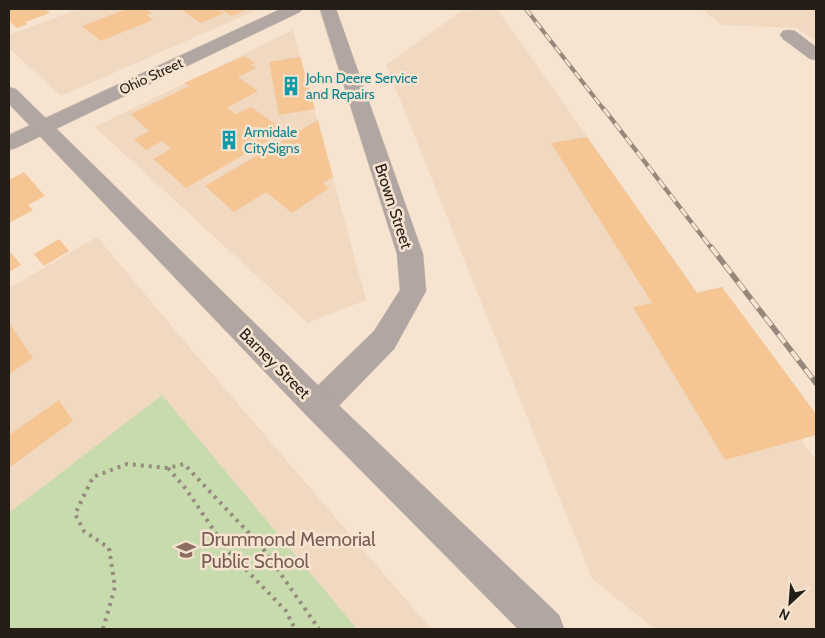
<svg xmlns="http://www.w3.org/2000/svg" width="825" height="638" font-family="Cabin,sans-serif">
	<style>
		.built { fill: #f0d8c1 }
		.green { fill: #c8dbad }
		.building { fill: #f5c694 }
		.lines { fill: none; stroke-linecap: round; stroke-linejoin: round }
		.minor-casing { stroke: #d0c0b0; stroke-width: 1 }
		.tertiary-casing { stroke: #d0c0b0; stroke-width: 1 }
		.path { stroke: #978b7d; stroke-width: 4; stroke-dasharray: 3 5; stroke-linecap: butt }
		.minor { fill: #b2a6a3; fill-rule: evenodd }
		.tertiary { fill: #b2a6a3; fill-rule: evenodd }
		.rail-far2-casing { stroke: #96897c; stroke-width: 4 }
		.rail-far1-casing { stroke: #96897c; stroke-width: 4.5 }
		.rail-casing { stroke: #96897c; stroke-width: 5.5 }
		.rail-far2 { stroke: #f6e4d1; stroke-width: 2.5; stroke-dasharray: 8; stroke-linecap: butt }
		.rail-far1 { stroke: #f6e4d1; stroke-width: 3; stroke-dasharray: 9; stroke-linecap: butt }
		.rail { stroke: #f6e4d1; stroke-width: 4; stroke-dasharray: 11; stroke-linecap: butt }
		.labels { text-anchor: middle; stroke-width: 5; stroke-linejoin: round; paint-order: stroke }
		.far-street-label { font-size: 14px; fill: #241e17; stroke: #f6e4d1 }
		.far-culture-label { font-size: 14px; fill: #0d838f; stroke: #f6e4d1; text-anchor: start }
		.street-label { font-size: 16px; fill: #241e17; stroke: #f6e4d1 }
		.near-education-label { font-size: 19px; fill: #785e54; stroke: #f6e4d1; text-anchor: start }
	</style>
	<rect width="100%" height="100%" fill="#f6e4d1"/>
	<path class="built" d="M79,9H259L61,96L9,48V35Z
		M486,9H497L697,292L722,287L816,414V435L801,439L816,460V629H655L592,579L386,65L460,12Z
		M702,9H816V41L797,28L722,25Z
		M293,30L366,300L308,323L95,127Z
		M97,237L185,342L431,629H9V288Z"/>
	<path class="green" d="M162,395L357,629H9V513Z"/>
	<path class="building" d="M9,9H45L50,13L25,22L28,24L17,28L9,21Z
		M127,9H146L152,13L146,15L153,20L101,41L82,26Z
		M180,9H217L224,13L201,23Z
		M220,9H248L232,16Z
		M244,56L255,63L251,65L256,68L238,77L258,91L227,108L236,114L251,107L285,131L186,188L153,159L171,149L162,141L146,150L134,139L149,131L131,114L189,86L184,83Z
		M300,57L315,109L279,115L269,62Z
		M318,120L333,177L323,183L329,188L292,213L266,192L234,212L205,186Z
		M587,137L697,293L722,287L816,414V435L725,460L633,307L652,303L551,143Z
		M24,172L45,196L28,205L33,210L9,223V180Z
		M59,239L69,251L44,266L34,254Z
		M9,250L21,265L9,272Z
		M9,323L33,358L9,374Z
		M59,400L73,421L9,468V435Z"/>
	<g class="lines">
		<defs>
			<path id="minor" d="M281,9H302L300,12L16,148L9,150V135Z
				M320,9H336L423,254L426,291L394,349L329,416L318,421L307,416L303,406L307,396L374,331L400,290L397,254Z
				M789,30L795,31L816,47V60L810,59L783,39L780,35L783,31Z"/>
			<path id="tertiary" d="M9,87L16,89L329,396L559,615L564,629H518L307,416L9,104Z"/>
		</defs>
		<use href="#minor" class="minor-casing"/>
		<use href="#tertiary" class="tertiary-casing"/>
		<path class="path" d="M168,468L186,489L227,550L286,611L295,629
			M103,629L115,587L109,548L84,531L75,514L93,477L127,464L168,468L184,464L262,547L319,629"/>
		<use href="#minor" class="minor"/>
		<use href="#tertiary" class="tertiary"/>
		<defs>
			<path id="rail-far2" d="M526,9L605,111"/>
			<path id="rail-far1" d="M604,109L712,249"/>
			<path id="rail" d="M711,247L816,383"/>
		</defs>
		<use href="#rail-far2" class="rail-far2-casing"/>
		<use href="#rail-far1" class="rail-far1-casing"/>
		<use href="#rail" class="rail-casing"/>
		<use href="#rail-far2" class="rail-far2"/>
		<use href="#rail-far1" class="rail-far1"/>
		<use href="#rail" class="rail"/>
	</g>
	<defs>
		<symbol id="building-bare" viewBox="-9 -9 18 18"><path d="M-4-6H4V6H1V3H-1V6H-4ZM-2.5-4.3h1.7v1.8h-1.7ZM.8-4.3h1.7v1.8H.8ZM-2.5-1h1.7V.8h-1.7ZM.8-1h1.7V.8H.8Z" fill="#0f9aa8" stroke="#f6e4d1" stroke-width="2.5" paint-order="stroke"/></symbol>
		<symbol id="school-bare" viewBox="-9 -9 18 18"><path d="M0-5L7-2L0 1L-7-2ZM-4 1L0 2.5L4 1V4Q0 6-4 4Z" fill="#8d6e63" stroke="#f6e4d1" stroke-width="2.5" paint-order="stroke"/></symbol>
	</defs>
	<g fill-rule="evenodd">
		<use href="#building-bare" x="277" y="72" width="28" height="28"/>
		<use href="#building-bare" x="215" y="126" width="28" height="28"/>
		<use href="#school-bare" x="172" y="536" width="28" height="28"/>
	</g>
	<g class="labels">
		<g class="far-street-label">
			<text transform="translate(151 76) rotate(-25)" y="5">Ohio Street</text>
		</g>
		<g class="far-culture-label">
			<text x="306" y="83">John Deere Service<tspan x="306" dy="16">and Repairs</tspan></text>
			<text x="244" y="137">Armidale<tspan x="244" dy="16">CitySigns</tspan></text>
		</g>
		<g class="street-label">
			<text transform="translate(394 206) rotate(72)" y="6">Brown Street</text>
			<text transform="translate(275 363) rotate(45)" y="6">Barney Street</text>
		</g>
		<g class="near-education-label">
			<text x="201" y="546">Drummond Memorial<tspan x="201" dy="22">Public School</tspan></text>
		</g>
	</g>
	<rect width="825" height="638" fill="none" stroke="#241e17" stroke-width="20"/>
	<g transform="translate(790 603) rotate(206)" stroke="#f6e4d1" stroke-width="4" paint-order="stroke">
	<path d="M0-4L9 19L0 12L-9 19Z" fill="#241e17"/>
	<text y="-8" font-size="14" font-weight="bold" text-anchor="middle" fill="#241e17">N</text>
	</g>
</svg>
